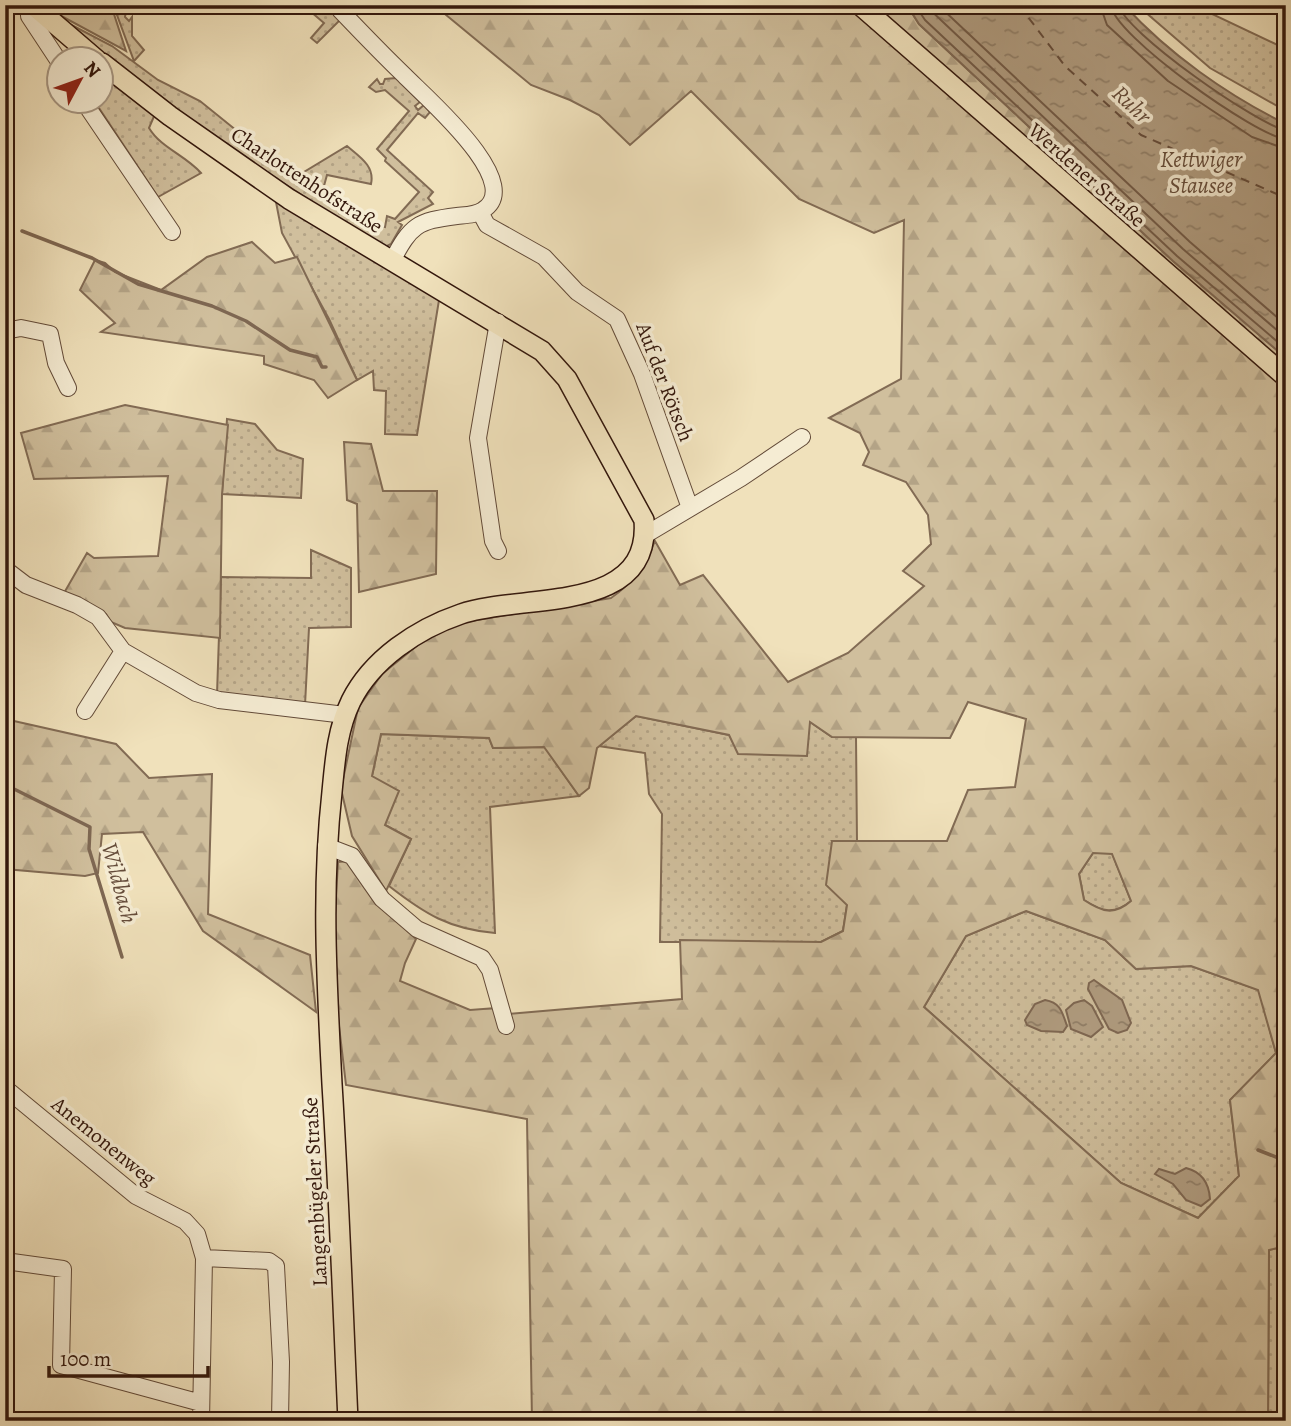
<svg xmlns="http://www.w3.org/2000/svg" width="1291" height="1426" font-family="Alegreya,serif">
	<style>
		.grass { fill: url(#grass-dots); stroke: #826b54; stroke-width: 2 }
		.forest { fill: url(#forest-firs); stroke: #826b54; stroke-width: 2; fill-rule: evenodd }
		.water { fill: url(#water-ripples); stroke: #7e6752; stroke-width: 2 }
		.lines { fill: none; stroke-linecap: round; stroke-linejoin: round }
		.shore { stroke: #725a46; stroke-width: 2 }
		.stream { stroke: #7e6752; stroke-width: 3.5 }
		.ferry { stroke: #654c3a; stroke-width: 2; stroke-dasharray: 9 7; stroke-linecap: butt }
		.minor-casing { stroke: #624a38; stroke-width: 18 }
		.major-casing { stroke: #33170c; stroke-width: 22 }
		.minor { stroke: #f5ecd3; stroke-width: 16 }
		.major { stroke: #f0e1bb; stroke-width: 19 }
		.labels { text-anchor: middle; stroke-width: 7; stroke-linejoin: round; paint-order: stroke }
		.street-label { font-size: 21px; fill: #33170c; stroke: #f5ecd3 }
		.water-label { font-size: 23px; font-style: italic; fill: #654c3a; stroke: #f5ecd3 }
	</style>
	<defs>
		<pattern id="grass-dots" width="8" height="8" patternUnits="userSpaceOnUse" patternTransform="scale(1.75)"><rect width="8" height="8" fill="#d0bf9d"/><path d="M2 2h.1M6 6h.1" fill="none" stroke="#b3a386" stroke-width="1.8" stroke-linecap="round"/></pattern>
		<pattern id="forest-firs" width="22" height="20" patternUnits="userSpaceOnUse" patternTransform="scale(1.75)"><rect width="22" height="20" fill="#d0bf9d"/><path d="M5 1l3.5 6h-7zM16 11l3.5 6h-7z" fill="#b3a386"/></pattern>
		<pattern id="water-ripples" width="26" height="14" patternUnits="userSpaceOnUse" patternTransform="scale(1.75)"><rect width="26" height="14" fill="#b09c80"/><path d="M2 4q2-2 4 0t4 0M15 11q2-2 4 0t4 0" fill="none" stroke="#907e67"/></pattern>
	</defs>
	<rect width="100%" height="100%" fill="#f0e1bb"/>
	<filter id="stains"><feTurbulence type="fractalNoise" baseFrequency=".00286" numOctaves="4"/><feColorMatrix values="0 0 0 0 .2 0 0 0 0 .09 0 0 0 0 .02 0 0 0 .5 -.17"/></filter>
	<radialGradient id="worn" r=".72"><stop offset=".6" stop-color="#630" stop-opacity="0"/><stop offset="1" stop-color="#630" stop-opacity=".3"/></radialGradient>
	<path class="grass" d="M314,5H327L340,20L317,43L311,38L324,23L310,11Z
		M1137,5H1181L1198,14L1206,11L1286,49V111L1210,68Z
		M126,11L125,17L129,21L132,17V36L144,50L134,61L117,15Z
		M62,20L112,46L158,80L200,101L326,203L371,224L385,227L387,216L395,219L419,192L385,161L386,158L377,149L409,111L385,90L376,92L369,87L377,79L380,84H383L385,79L396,78L420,102L415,106L418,110L424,105L430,112L425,118L418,113L387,150L433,192L428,198L433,204L398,222L402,225L391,244L383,248L173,111Z
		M102,72L155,114L149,128C161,148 185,155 201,173L158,197L95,102H102Z
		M347,146C360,157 375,166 371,184L327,175L322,193L304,172Z
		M275,197L440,294L417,435L385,434L386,391L374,390L373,371L357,380L329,319L282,233Z
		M227,419L255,424L277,450L303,459L301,498L222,494Z
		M311,550L351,568V627L309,628L305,705L217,694L221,577L311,578Z
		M636,716L729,735L810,722L832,737H856L857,842L832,841L859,889L847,905L843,931L821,942H660L662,814L649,794L645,753L599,746Z
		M381,734L489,738L493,748L545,747L579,796L490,807L495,933C449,929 425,914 389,886L411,839L385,825L372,776Z
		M1093,853H1112L1131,901C1114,915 1103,912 1084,900L1079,874Z
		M1026,911L1105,940L1136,969L1191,966L1259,990L1276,1053L1230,1100L1239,1176L1198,1218L1121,1183L924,1007L966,936Z
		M1286,1246V1421H1268L1269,1250Z"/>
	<path class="forest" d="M41,5H111L126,51Z
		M434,5H855L1286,380V1246L1269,1250L1268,1421H532L527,1119L346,1085L332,967L338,862L349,861C365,893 390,914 416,939L405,963L400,981L470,1010L496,1008L507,1014L682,999L680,940L821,942L843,931L847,905L826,885L832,841H947L968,790L1015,787L1026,719L968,702L950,738L832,737L810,722L807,756L738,754L729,735L636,716L597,748L589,788L579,796L544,747L493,748L489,738L381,734L372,776L399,791L385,825L411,839L386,891L352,836L341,789L358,708L382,674L429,636L465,622L611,598C633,583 645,566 655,541L680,585L703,575L788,682L848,653L924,586L903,571L931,544L928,515L906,482L863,465L869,452L860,433L829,418L901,379L904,220L874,233L799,199L691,91L630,145L599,115L570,100L531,85ZM1093,853L1112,854L1131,901C1114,916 1102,912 1084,900L1079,874ZM1026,911L1105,940L1136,969L1191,966L1258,990L1276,1053L1230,1100L1239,1176L1198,1218L1121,1183L924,1007L966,936Z
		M867,5H907L919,24L1173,261L1286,358V370Z
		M252,242L275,263L297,257L357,380L328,398L314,380L264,364V356L101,332L115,323L80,290L95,260L105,263L115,272L161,290L207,257Z
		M125,405L228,425L222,494L220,638L125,628L111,622L106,614L64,593L87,553L94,558L158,556L168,476L34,479L21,433Z
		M344,442L371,444L383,491H437L436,574L359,592L357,504L347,500Z
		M5,719L116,744L149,778L212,774L208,914L310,955L316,1012L203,931L143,832L102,834L98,873L85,876L5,869Z"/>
	<path class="water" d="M907,5H1124C1169,54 1227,95 1286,124V358L1173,261L919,24Z
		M1094,980L1122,1000L1131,1023L1127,1030L1118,1033L1109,1029L1088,989L1089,983Z
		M1045,1000C1061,1003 1062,1012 1067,1026L1063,1032L1041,1031L1027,1025L1025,1020L1035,1004Z
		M1084,1000L1092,1006L1103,1027L1091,1037L1071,1029L1066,1010L1074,1003Z
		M1186,1168C1202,1172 1209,1183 1210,1199L1201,1206L1186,1200L1173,1184L1155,1174L1159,1169L1175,1174Z"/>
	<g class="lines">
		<path class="shore" d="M915,5L925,20L1177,256L1286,349
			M925,5L1183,249L1286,338
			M938,5L1190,242L1286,325
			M1100,5L1107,25L1168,81L1252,137L1286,149
			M1111,5C1112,34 1257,137 1286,139
			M1119,5C1122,30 1260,127 1286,130"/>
		<path class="stream" d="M22,231L92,258L138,284L212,306L246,321L290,350L317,357L322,367H326
			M5,789H14L90,827L89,849L122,957
			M1258,1150L1286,1161"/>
		<path class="ferry" d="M1019,5L1065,66L1141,135L1286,198"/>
		<defs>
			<path id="minor" d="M30,5L29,16L60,63
				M340,10C361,32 382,54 404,75C423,95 527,183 483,210C476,215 466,215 457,216C417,221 411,225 392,261
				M84,102L172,232
				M480,212L487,225L544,257L577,292L617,319L642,374L690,508
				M498,322L478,438L493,541L498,551
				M5,331L21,328L50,334L56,363L68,388
				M645,535L741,478L802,437
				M5,569L26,585L77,605L98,617L123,651L196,693L219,700L345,715
				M85,711L123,651
				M326,846L352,856L382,899L417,929L482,958L490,970L506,1026
				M5,1088L136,1196L185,1221L197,1234L204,1258L201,1421
				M204,1258L269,1261L276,1266L281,1362L280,1421
				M5,1261L63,1269L61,1365L201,1403"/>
			<path id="major" d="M33,5L97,60
				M860,5L1286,377
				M102,63L170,116L289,199L542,351L567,379L644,520C652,616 520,593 461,614C417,629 372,659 351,701C337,730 335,761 332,792C321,892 327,985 332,1084C339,1196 343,1309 348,1421"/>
		</defs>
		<use href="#minor" class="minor-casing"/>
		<use href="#major" class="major-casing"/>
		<use href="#minor" class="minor"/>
		<use href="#major" class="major"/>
	</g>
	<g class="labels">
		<g class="street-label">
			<text transform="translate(1087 175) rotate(41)" y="7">Werdener Straße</text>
			<text transform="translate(307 180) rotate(33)" y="7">Charlottenhofstraße</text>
			<text transform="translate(665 382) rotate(69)" y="7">Auf der Rötsch</text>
			<text transform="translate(104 1141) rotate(39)" y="7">Anemonenweg</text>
			<text transform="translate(315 1192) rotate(-93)" y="7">Langenbügeler Straße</text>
		</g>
		<g class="water-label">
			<text transform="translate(1132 104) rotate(43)" y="8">Ruhr</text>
			<text x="1201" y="167">Kettwiger<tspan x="1201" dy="26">Stausee</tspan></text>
			<text transform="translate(120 883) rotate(75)" y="8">Wildbach</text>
		</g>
	</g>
	<rect width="1291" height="1426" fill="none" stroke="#f0e1bb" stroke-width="28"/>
	<rect x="7" y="7" width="1277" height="1412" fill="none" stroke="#33170c" stroke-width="3.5"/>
	<rect x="14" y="14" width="1263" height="1398" fill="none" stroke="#33170c" stroke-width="2"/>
	<g transform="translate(80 80) rotate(49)"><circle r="33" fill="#f5ecd3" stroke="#a79783" stroke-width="2"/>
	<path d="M0-5L12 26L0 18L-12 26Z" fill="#8f2418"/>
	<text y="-10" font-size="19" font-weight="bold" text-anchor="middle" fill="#33170c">N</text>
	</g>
	<path d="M49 1366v10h159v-10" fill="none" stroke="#33170c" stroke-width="3.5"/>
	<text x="60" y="1366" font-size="21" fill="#33170c" stroke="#f5ecd3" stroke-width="5" paint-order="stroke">100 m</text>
	<rect width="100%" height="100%" filter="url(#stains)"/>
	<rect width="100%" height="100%" fill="url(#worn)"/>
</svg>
